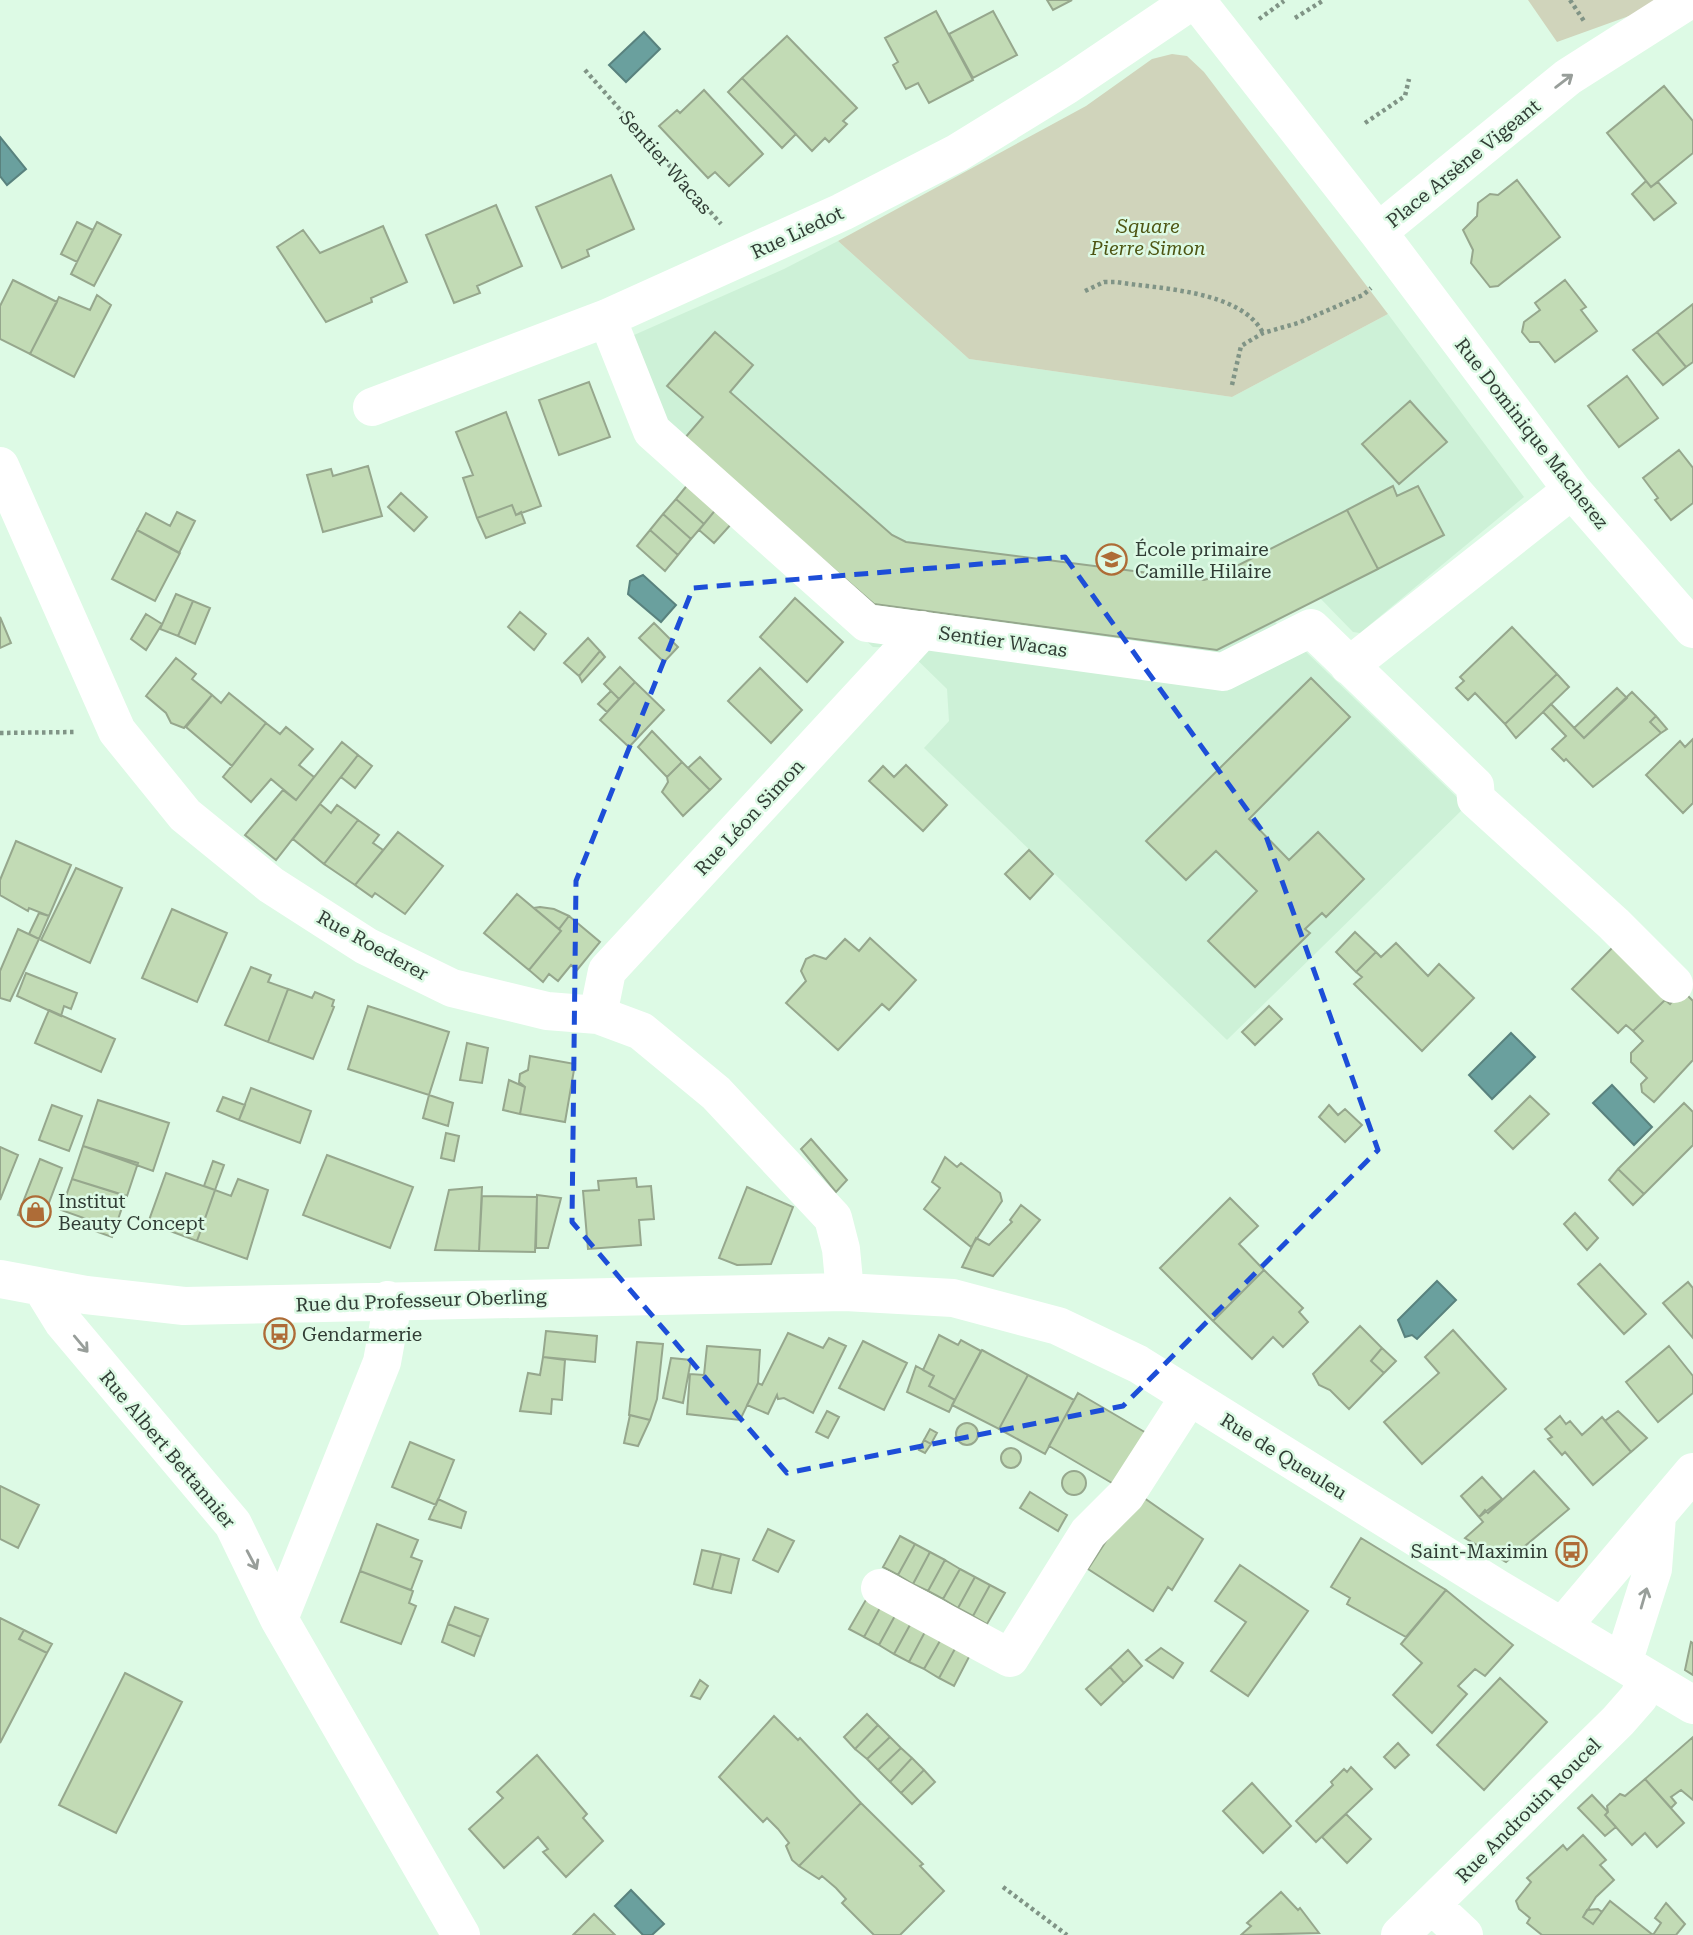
<svg xmlns="http://www.w3.org/2000/svg" width="1693" height="1935" font-family="'Roboto Serif',serif">
	<style>
		.built { fill: #cdf1d7 }
		.green { fill: #d0d4bb }
		.water { fill: #6aa09e; stroke: #59827e; stroke-width: 2 }
		.building { fill: #c2dbb5; stroke: #96a78d; stroke-width: 2 }
		.lines { fill: none; stroke-linecap: round; stroke-linejoin: round }
		.path { stroke: #809486; stroke-width: 4.5; stroke-dasharray: 3.5 3.5; stroke-linecap: butt }
		.minor { stroke: #fff; stroke-width: 38 }
		.oneway { stroke: #989e9a }
		.marked { fill: none; stroke: #1d4ed8; stroke-width: 5; stroke-dasharray: 14 9; stroke-linejoin: round }
		.labels { text-anchor: middle; stroke-width: 5; stroke-linejoin: round; paint-order: stroke }
		.street-label { font-size: 19px; fill: #313d35; stroke: #ddfae5 }
		.park-label { font-size: 19px; font-style: italic; fill: #4e5513; stroke: #ddfae5 }
		.poi-label { font-size: 19px; fill: #313d35; stroke: #ddfae5; text-anchor: start }
	</style>
	<rect width="100%" height="100%" fill="#ddfae5"/>
	<path class="built" d="M838,241L969,359L1232,397L1388,314L1524,497L1360,633L1353,632L1320,598L1275,622L1466,806L1227,1040L924,748L949,721L947,689L905,648L873,647L638,437L600,350L784,269Z"/>
	<path class="green" d="M1528,0H1657L1643,11L1557,42Z
		M1172,54L1187,56L1204,72L1388,314L1232,397L969,359L838,241L1086,106L1152,59Z"/>
	<path class="water" d="M644,32L660,49L626,82L609,65Z
		M0,137L26,169L7,185L0,176Z
		M643,575L676,605L661,622L628,594L630,581Z
		M1511,1033L1535,1057L1492,1099L1469,1075Z
		M1612,1085L1652,1127L1634,1145L1593,1103Z
		M1437,1281L1456,1300L1417,1339L1412,1335L1405,1337L1398,1320Z
		M631,1890L664,1924L652,1935H643L615,1906Z"/>
	<path class="building" d="M1047,0H1072L1053,10Z
		M936,11L973,80L929,103L918,83L906,89L893,65L898,62L885,38Z
		M993,11L1017,55L973,78L949,34Z
		M787,36L857,108L843,121L847,124L829,142L825,138L812,151L742,78Z
		M742,78L796,134L782,148L728,92Z
		M1664,86L1693,121V153L1651,187L1607,133Z
		M704,90L763,154L729,186L715,172L708,178L659,126L677,110L680,113Z
		M611,175L634,229L587,250L589,256L562,268L536,207Z
		M1517,180L1560,237L1498,286L1490,287L1471,263L1473,250L1463,230L1477,216L1478,203L1490,194L1498,195Z
		M1646,181L1651,187L1658,182L1676,203L1654,220L1632,194Z
		M496,205L522,266L477,286L480,293L454,303L426,235Z
		M77,222L93,230L77,262L61,254Z
		M97,222L121,235L94,286L71,274Z
		M383,226L407,282L371,298L372,302L326,322L277,247L303,230L320,253Z
		M13,280L57,302L30,354L0,339V306Z
		M1565,280L1586,307L1581,310L1597,331L1555,362L1539,342H1530L1522,332L1524,322L1540,310L1535,303Z
		M97,295L111,305L74,377L30,354L59,297L90,310Z
		M1693,304V362L1686,367L1657,332Z
		M715,332L753,365L730,392L892,535L906,542L1204,580L1217,576L1347,510L1378,569L1217,650L874,604L684,439L703,417L667,386Z
		M1657,332L1686,367L1663,385L1633,350Z
		M1627,376L1658,418L1619,447L1588,406Z
		M589,382L610,437L559,455L539,400Z
		M1410,401L1447,442L1399,484L1362,444Z
		M506,412L541,506L516,515L512,505L477,518L463,478L473,475L456,432Z
		M1679,450L1693,468V503L1671,520L1655,500L1658,498L1643,478Z
		M368,466L382,516L323,532L307,475L331,469L333,476Z
		M689,483L717,508L704,524L676,499Z
		M1393,486L1397,496L1418,486L1444,535L1378,569L1347,510Z
		M401,493L427,517L414,531L388,507Z
		M676,499L704,524L691,539L663,514Z
		M512,505L516,515L521,512L525,523L486,538L477,518Z
		M717,508L733,522L714,543L699,530Z
		M177,512L195,521L179,553L137,530L146,513L170,526Z
		M663,514L691,539L678,555L650,530Z
		M137,530L180,553L155,601L112,579Z
		M650,530L678,555L665,571L637,546Z
		M176,594L193,601L178,636L160,629Z
		M795,598L843,642L807,682L760,637Z
		M193,601L210,608L195,644L178,636Z
		M520,612L546,634L534,650L508,627Z
		M146,614L162,624L146,650L131,639Z
		M0,617L11,643L0,648Z
		M654,623L678,647L664,662L639,638Z
		M1512,627L1557,674L1505,724L1475,693L1468,700L1456,688L1464,681L1460,677Z
		M588,638L600,651L579,676L564,663Z
		M600,651L605,657L582,682L579,676Z
		M176,658L196,674L192,679L212,695L184,728L171,723L166,713L146,696Z
		M620,667L635,682L619,699L604,684Z
		M760,668L802,710L771,743L728,701Z
		M1557,674L1569,687L1516,738L1505,724Z
		M1311,678L1350,717L1249,819L1289,860L1318,832L1364,879L1326,917L1322,913L1305,929L1310,933L1255,987L1208,941L1257,891L1216,851L1186,880L1146,841Z
		M635,682L664,710L629,747L600,720Z
		M1617,688L1627,698L1584,738L1574,728Z
		M611,691L619,699L607,712L598,704Z
		M1632,692L1656,716L1650,722L1661,733L1593,787L1566,759L1564,761L1552,749L1566,736L1543,712L1551,704L1584,738Z
		M229,693L266,723L232,766L186,727L212,695L221,703Z
		M1656,716L1667,729L1661,733L1650,722Z
		M266,723L280,734L286,727L313,749L299,765L314,777L296,800L271,779L251,802L223,777Z
		M652,731L682,762L667,777L638,747Z
		M1693,739V803L1683,813L1646,775L1680,741L1685,747Z
		M342,742L358,755L276,860L245,835L283,790L296,800Z
		M358,755L372,766L355,788L341,777Z
		M700,757L721,779L710,790L688,768Z
		M682,762L710,790L683,816L662,792L668,782L667,777Z
		M906,765L947,805L923,831L869,781L883,766L894,777Z
		M320,804L331,813L337,805L358,820L324,864L293,839Z
		M358,820L379,835L373,843L383,850L355,885L324,864Z
		M398,832L443,866L405,914L375,893L372,897L355,885Z
		M16,841L71,865L49,916L29,908L28,911L0,895V880Z
		M1029,850L1053,874L1030,899L1005,874Z
		M76,868L122,888L90,963L41,940Z
		M517,894L561,931L529,970L484,933Z
		M540,907L554,909L569,916L559,929L534,908Z
		M172,909L227,933L197,1002L142,978Z
		M39,913L49,916L39,939L29,934Z
		M569,916L600,942L577,970L571,965L558,981L549,974L543,982L529,970L561,931L559,929Z
		M18,929L39,939L10,1001L0,998V971Z
		M1355,932L1376,952L1356,972L1336,952Z
		M870,938L916,980L889,1010L882,1004L838,1050L786,1003L806,981L801,971L806,959L814,955L826,959L845,939L859,951Z
		M1396,943L1428,976L1439,964L1474,998L1422,1051L1354,984L1362,977L1356,972L1376,952L1381,957Z
		M1614,946L1665,1000L1633,1031L1626,1025L1618,1033L1572,989Z
		M251,967L271,975L268,982L288,989L268,1042L225,1025Z
		M26,973L77,993L71,1009L64,1006L61,1016L17,996Z
		M288,989L312,998L315,992L334,1000L332,1006L334,1007L313,1059L268,1042Z
		M1682,990L1693,1001V1060L1654,1102L1642,1092L1641,1084L1647,1078L1631,1062V1053L1643,1041L1633,1031L1665,1000L1670,1004Z
		M368,1006L449,1032L429,1095L348,1069Z
		M1269,1006L1282,1019L1255,1045L1242,1032Z
		M49,1010L115,1039L101,1072L35,1043Z
		M467,1043L488,1048L482,1083L460,1080Z
		M530,1056L575,1064L565,1122L520,1114L525,1087L519,1082L520,1074L528,1070Z
		M509,1080L525,1087L520,1114L503,1110Z
		M251,1088L311,1111L300,1143L239,1120Z
		M429,1095L453,1103L448,1126L423,1118Z
		M1530,1096L1549,1114L1513,1149L1495,1131Z
		M223,1097L245,1105L239,1120L217,1111Z
		M98,1100L169,1123L153,1171L83,1146Z
		M1684,1103L1693,1112V1145L1644,1194L1618,1169Z
		M52,1105L82,1116L69,1151L39,1140Z
		M1329,1105L1338,1115L1345,1109L1362,1125L1345,1142L1319,1117Z
		M446,1133L459,1136L454,1161L441,1158Z
		M811,1139L847,1180L836,1192L801,1149Z
		M83,1146L138,1163L127,1196L72,1179Z
		M0,1147L18,1155L0,1200Z
		M327,1155L413,1187L390,1248L303,1215Z
		M945,1157L957,1167L961,1163L1000,1193L1002,1201L971,1247L924,1209L940,1188L932,1182Z
		M40,1159L62,1168L41,1224L18,1215Z
		M213,1161L224,1165L215,1190L204,1186Z
		M1618,1169L1644,1194L1633,1205L1609,1180Z
		M166,1173L215,1190L197,1241L148,1223Z
		M636,1178L637,1187L651,1186L654,1219L639,1220L641,1245L588,1249L583,1191L599,1190L598,1181Z
		M72,1179L126,1196L112,1237L92,1230L95,1222L61,1210Z
		M238,1179L268,1190L247,1259L197,1241L215,1190L231,1196Z
		M482,1187L479,1251L435,1250L449,1190Z
		M747,1187L793,1207L771,1264L737,1265L719,1258Z
		M537,1195L561,1198L548,1248H536Z
		M482,1196L537,1197L535,1252L479,1251Z
		M1230,1198L1258,1226L1239,1244L1264,1270L1213,1321L1160,1268Z
		M1021,1205L1040,1220L993,1276L962,1267L976,1238L989,1245L1012,1222L1010,1220Z
		M1575,1213L1598,1238L1587,1250L1564,1224Z
		M1600,1264L1646,1314L1624,1334L1578,1284Z
		M1264,1270L1303,1308L1299,1312L1308,1322L1283,1347L1273,1337L1252,1359L1213,1321Z
		M1688,1282L1693,1288V1338L1663,1303Z
		M1360,1326L1382,1348L1371,1361L1384,1373L1349,1409L1330,1390L1319,1385L1313,1374Z
		M290,1330L291,1338L269,1339V1331Z
		M1453,1330L1506,1389L1422,1464L1384,1422L1439,1373L1425,1357Z
		M546,1331L597,1336L595,1362L543,1357Z
		M788,1333L823,1348L829,1338L846,1346L813,1413L784,1398L778,1399L777,1395L768,1414L747,1405L758,1383L762,1385Z
		M939,1335L958,1345L961,1340L981,1351L955,1400L929,1386L934,1376L923,1370Z
		M863,1341L907,1363L884,1410L839,1388Z
		M637,1342L663,1344L657,1399L650,1420L629,1415Z
		M707,1346L760,1350L758,1383L740,1420L687,1414L690,1374L704,1375Z
		M1669,1346L1693,1376V1393L1658,1422L1626,1382Z
		M1382,1348L1396,1361L1384,1373L1371,1361Z
		M982,1350L1028,1375L999,1429L952,1405Z
		M543,1357L565,1360L562,1400L552,1399L551,1414L520,1411L528,1373L540,1375Z
		M671,1358L691,1360L683,1403L663,1398Z
		M916,1366L934,1376L929,1386L955,1400L949,1412L907,1392Z
		M1028,1375L1074,1400L1045,1454L999,1429Z
		M1078,1393L1148,1434L1117,1486L1049,1446Z
		M827,1411L839,1417L828,1438L816,1432Z
		M1618,1411L1647,1438L1631,1452L1605,1421Z
		M630,1415L650,1420L638,1446L624,1443Z
		M1560,1416L1566,1424L1570,1421L1582,1435L1602,1417L1631,1452L1593,1485L1565,1452L1562,1455L1548,1439L1552,1437L1545,1429Z
		M956 1434a11 11 0 1 1 22 0a11 11 0 1 1-22 0Z
		M930,1429L937,1433L931,1444L924,1440Z
		M924,1440L931,1444L925,1453L919,1450Z
		M410,1442L454,1460L436,1505L392,1487Z
		M1001 1458a10 10 0 1 1 20 0a10 10 0 1 1-20 0Z
		M1062 1483a12 12 0 1 1 24 0a12 12 0 1 1-24 0Z
		M1534,1471L1569,1509L1506,1562L1465,1538L1483,1522L1479,1517L1485,1510L1488,1513Z
		M1482,1477L1502,1499L1479,1517L1461,1496Z
		M0,1486L39,1505L18,1548L0,1539Z
		M1030,1492L1067,1515L1058,1531L1020,1508Z
		M1137,1493L1203,1539L1172,1590L1168,1587L1153,1611L1088,1569Z
		M438,1499L466,1512L461,1528L429,1519Z
		M377,1524L418,1540L411,1557L422,1561L411,1590L360,1571Z
		M768,1529L794,1541L778,1572L753,1560Z
		M900,1536L915,1544L898,1575L883,1567Z
		M1361,1538L1446,1590L1406,1637L1347,1604L1350,1598L1331,1587Z
		M915,1544L930,1552L913,1584L898,1575Z
		M702,1550L721,1554L712,1589L694,1584Z
		M930,1552L945,1560L928,1591L913,1584Z
		M721,1554L739,1559L731,1593L712,1589Z
		M945,1560L960,1569L943,1599L928,1591Z
		M1240,1565L1308,1611L1248,1696L1211,1671L1246,1622L1215,1601Z
		M960,1569L975,1577L958,1608L943,1599Z
		M360,1571L413,1591L409,1603L416,1606L401,1644L341,1622Z
		M975,1577L990,1585L973,1616L958,1608Z
		M990,1585L1005,1593L987,1624L973,1616Z
		M1446,1590L1513,1645L1485,1676L1475,1669L1458,1686L1467,1694L1432,1733L1393,1695L1422,1663L1401,1644Z
		M867,1598L881,1606L864,1637L849,1629Z
		M881,1606L896,1614L879,1645L864,1637Z
		M455,1607L488,1619L481,1637L448,1624Z
		M896,1614L911,1623L894,1654L879,1645Z
		M0,1618L24,1630L19,1639L47,1653L0,1743Z
		M911,1623L926,1630L909,1662L894,1654Z
		M448,1624L481,1637L474,1656L442,1642Z
		M24,1630L52,1644L47,1653L19,1639Z
		M926,1630L941,1639L924,1669L909,1662Z
		M941,1639L956,1647L939,1678L924,1669Z
		M1691,1642L1693,1643V1675L1685,1670Z
		M956,1647L970,1655L954,1686L939,1678Z
		M1161,1648L1183,1663L1173,1678L1146,1660Z
		M1128,1650L1142,1666L1124,1683L1110,1667Z
		M1110,1667L1124,1683L1101,1705L1086,1689Z
		M125,1673L182,1702L116,1833L59,1805Z
		M1500,1678L1547,1722L1484,1790L1437,1745Z
		M700,1680L708,1686L700,1699L691,1696Z
		M867,1714L878,1725L855,1749L844,1737Z
		M774,1716L798,1740L800,1738L861,1803L799,1866L792,1860L786,1846L789,1843L778,1829L767,1818L763,1822L719,1777Z
		M878,1725L890,1737L867,1759L855,1749Z
		M890,1737L901,1748L878,1770L867,1759Z
		M1693,1737V1800L1681,1790L1671,1797L1676,1803L1671,1808L1645,1779Z
		M1398,1743L1409,1755L1395,1768L1384,1757Z
		M901,1748L912,1758L890,1782L878,1770Z
		M537,1755L587,1814L583,1818L603,1841L566,1877L543,1852L548,1849L538,1837L504,1868L469,1829L503,1798L497,1792Z
		M912,1758L924,1770L901,1793L890,1782Z
		M1351,1767L1372,1789L1316,1842L1296,1821L1333,1785L1331,1782L1344,1769L1347,1772Z
		M924,1770L935,1782L912,1804L901,1793Z
		M1645,1779L1684,1823L1657,1847L1645,1833L1632,1845L1605,1815L1608,1812L1607,1806L1620,1794L1625,1796Z
		M1252,1783L1291,1826L1263,1853L1223,1811Z
		M1592,1795L1608,1812L1605,1815L1616,1827L1605,1836L1578,1808Z
		M861,1803L923,1864L920,1866L944,1891L900,1935H874L842,1903L846,1899L836,1888L822,1876L819,1879L799,1866Z
		M1346,1814L1371,1839L1347,1863L1322,1837Z
		M1583,1835L1606,1860L1600,1865L1614,1880L1596,1897L1583,1917L1593,1924L1610,1901L1653,1935H1542L1527,1923L1530,1918L1519,1909L1516,1901L1531,1882L1527,1878L1563,1845L1567,1850Z
		M1281,1892L1298,1910L1300,1908L1319,1933L1241,1935L1251,1926L1247,1923Z
		M1666,1903L1685,1924L1676,1935H1653L1661,1923L1655,1918Z
		M1598,1909L1602,1912L1593,1924L1583,1917L1587,1910Z
		M594,1914L615,1935H573Z"/>
	<g class="lines">
		<path class="path" d="M1570,0L1584,21
			M1295,18L1324,0
			M1259,19L1284,1
			M585,70L721,224
			M1365,123L1405,96L1409,79
			M1085,291L1104,282H1116C1159,289 1241,290 1263,333
			M1232,385L1241,346L1263,333L1298,323L1363,295L1371,288
			M0,733L74,732
			M1003,1887L1067,1935"/>
		<path class="minor" d="M1196,0L1378,232L1572,490L1693,629
			M1378,232L1568,77L1689,0
			M607,318L652,431L867,623L1223,672L1311,628L1475,786L1476,799L1614,924L1674,984
			M372,407L607,318L842,212L957,153L1067,85L1193,0
			M0,466L117,731L185,815L271,885L366,946L452,988L547,1011L598,1015L641,1031L716,1093L833,1218L841,1249L845,1292
			M1349,666L1572,490
			M598,1015L607,971L922,630
			M0,1279L86,1295L184,1306L845,1292L953,1298L1058,1326L1138,1364L1497,1588L1693,1705
			M42,1288L63,1322L233,1524L279,1619
			M388,1300L390,1318L382,1362L279,1619L461,1935
			M880,1588L1010,1658L1088,1533L1126,1495L1189,1397
			M1562,1627L1693,1472
			M1623,1663L1653,1569L1657,1516
			M1432,1905L1464,1935
			M1400,1935L1618,1721L1639,1697L1646,1677"/>
	</g>
	<defs><path id="oneway-shaft" d="M-6 0H5M1.5-3L5.5 0L1.5 3" fill="none" stroke-width="1.6" stroke-linecap="round" stroke-linejoin="round" transform="scale(1.75)"/></defs>
	<g class="oneway">
		<use href="#oneway-shaft" transform="translate(1564 81) rotate(-37)"/>
		<use href="#oneway-shaft" transform="translate(81 1344) rotate(50)"/>
		<use href="#oneway-shaft" transform="translate(252 1560) rotate(62)"/>
		<use href="#oneway-shaft" transform="translate(1644 1598) rotate(-74)"/>
	</g>
	<path class="marked" d="M1065,557L1266,836L1378,1150L1123,1406L787,1473L572,1222L576,881L693,588Z"/>
	<defs>
		<symbol id="school-ring" viewBox="-11 -11 22 22"><circle r="9.5" fill="#ddfae5" stroke="#ae6c37" stroke-width="1.5"/><path d="M0-5L7-2L0 1L-7-2ZM-4 1L0 2.5L4 1V4Q0 6-4 4Z" fill="#ae6c37"/></symbol>
		<symbol id="shop-ring" viewBox="-11 -11 22 22"><circle r="9.5" fill="#ddfae5" stroke="#ae6c37" stroke-width="1.5"/><path d="M-5-2.5h2.3a2.7 3.5 0 0 1 5.4 0H5L5.5 6h-11ZM-1.5-2.5h3a1.5 2.3 0 0 0-3 0Z" fill="#ae6c37"/></symbol>
		<symbol id="bus-ring" viewBox="-11 -11 22 22"><circle r="9.5" fill="#ddfae5" stroke="#ae6c37" stroke-width="1.5"/><path d="M-5-6H5V4H4V6H2V4H-2V6H-4V4H-5ZM-3.5-4V0h7V-4ZM-3.5 1.2v1.5H-2V1.2ZM2 1.2v1.5H3.5V1.2Z" fill="#ae6c37"/></symbol>
	</defs>
	<g fill-rule="evenodd">
		<use href="#school-ring" x="1094" y="542" width="35" height="35"/>
		<use href="#shop-ring" x="18" y="1194" width="35" height="35"/>
		<use href="#bus-ring" x="262" y="1316" width="35" height="35"/>
		<use href="#bus-ring" x="1554" y="1534" width="35" height="35"/>
	</g>
	<g class="labels">
		<g class="street-label">
			<text transform="translate(666 162) rotate(49)" y="7">Sentier Wacas</text>
			<text transform="translate(1463 163) rotate(-39)" y="7">Place Arsène Vigeant</text>
			<text transform="translate(797 232) rotate(-25)" y="7">Rue Liedot</text>
			<text transform="translate(1532 433) rotate(52)" y="7">Rue Dominique Macherez</text>
			<text transform="translate(1003 641) rotate(8)" y="7">Sentier Wacas</text>
			<text transform="translate(749 817) rotate(-47)" y="7">Rue Léon Simon</text>
			<text transform="translate(373 945) rotate(29)" y="7">Rue Roederer</text>
			<text transform="translate(421 1300) rotate(-2)" y="7">Rue du Professeur Oberling</text>
			<text transform="translate(168 1449) rotate(50)" y="7">Rue Albert Bettannier</text>
			<text transform="translate(1284 1456) rotate(32)" y="7">Rue de Queuleu</text>
			<text transform="translate(1528 1810) rotate(-45)" y="7">Rue Androuin Roucel</text>
		</g>
		<g class="park-label">
			<text x="1148" y="233">Square<tspan x="1148" dy="22">Pierre Simon</tspan></text>
		</g>
		<g class="poi-label">
			<text x="1135" y="556">École primaire<tspan x="1135" dy="22">Camille Hilaire</tspan></text>
			<text x="58" y="1208">Institut<tspan x="58" dy="22">Beauty Concept</tspan></text>
			<text x="302" y="1341">Gendarmerie</text>
			<text x="1548" y="1558" text-anchor="end">Saint-Maximin</text>
		</g>
	</g>
</svg>
